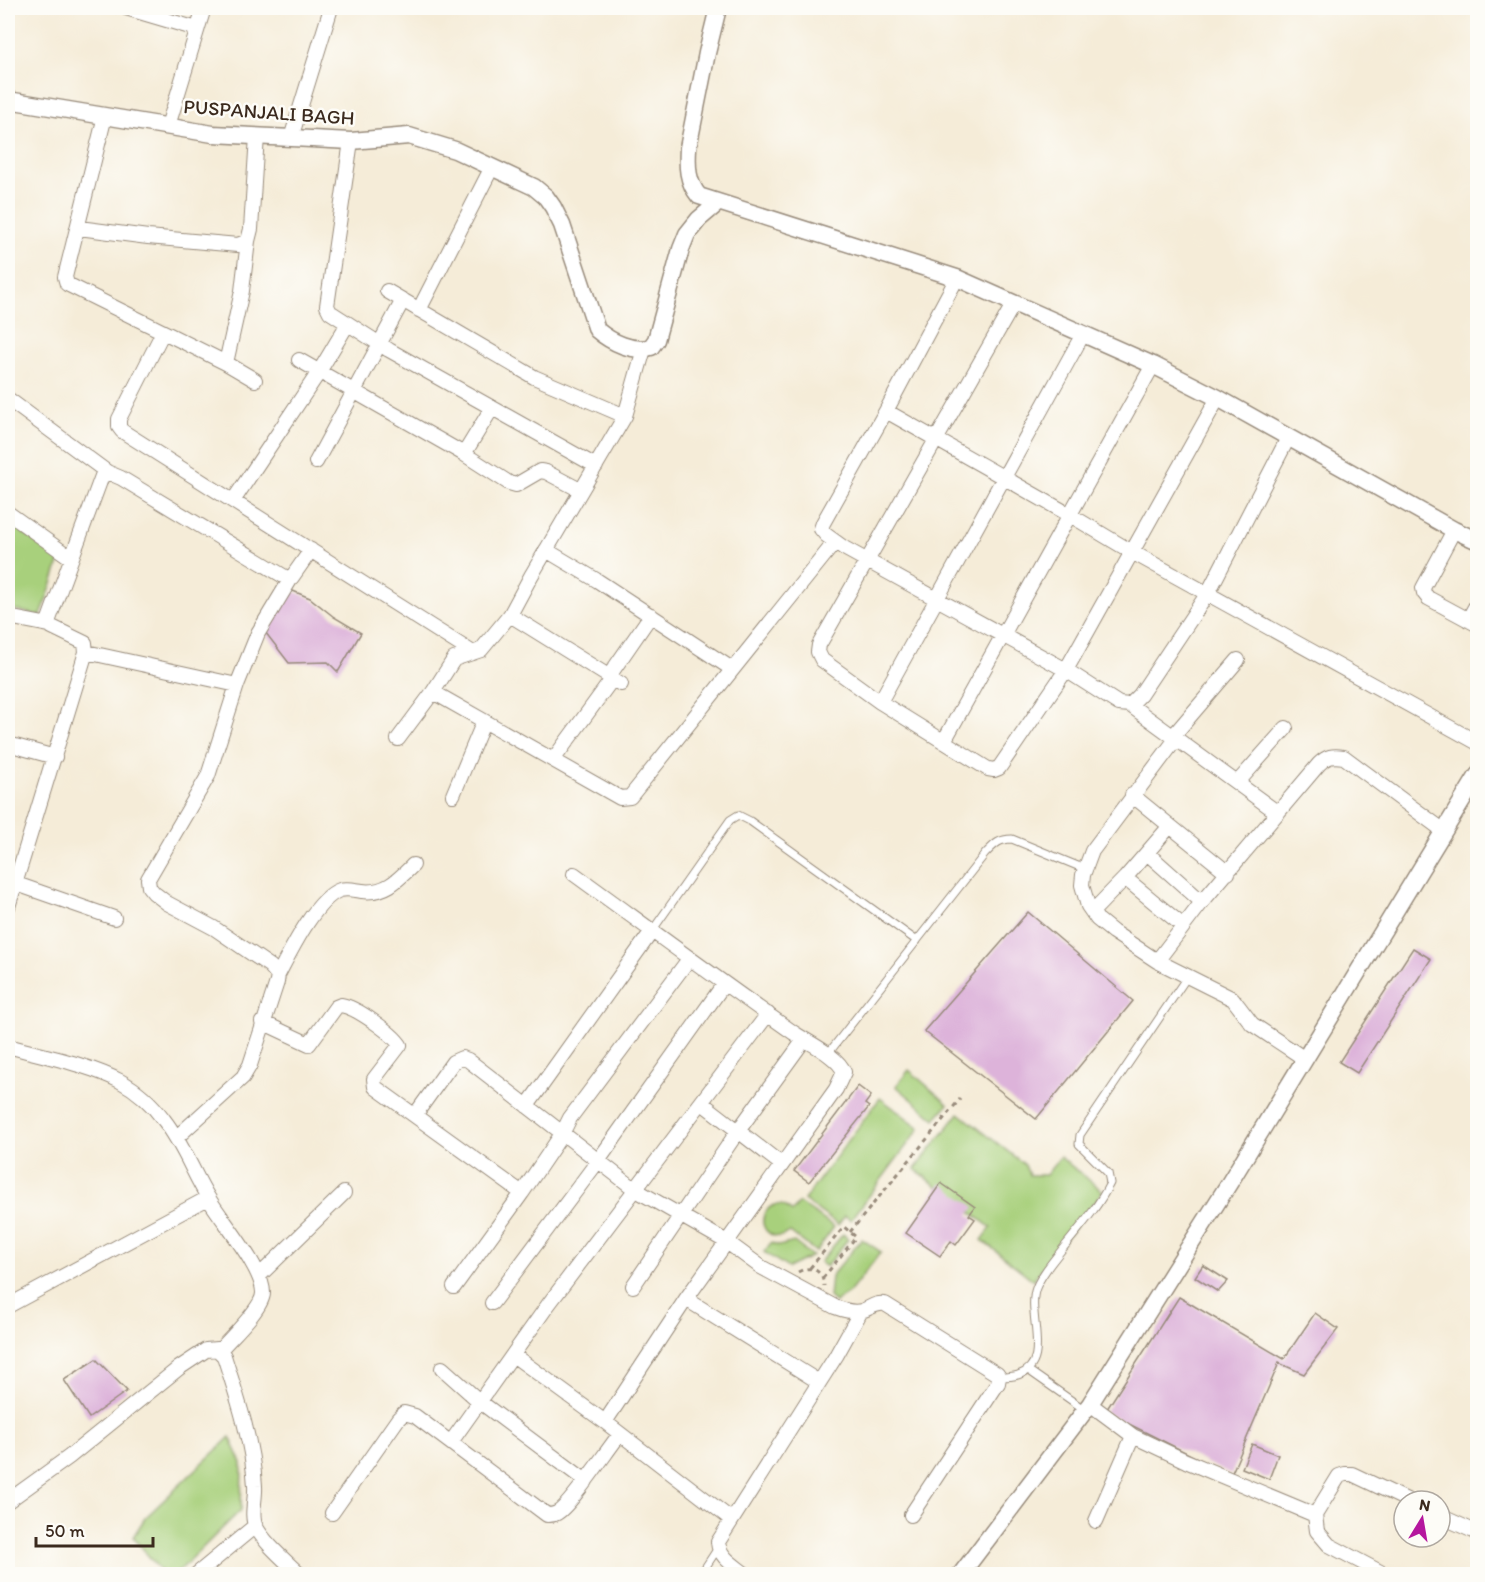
<svg xmlns="http://www.w3.org/2000/svg" width="1485" height="1582" font-family="Itim,sans-serif">
	<style>
		.green { fill: #a8d07b; stroke: #727d4c; stroke-width: 1.5 }
		.building { fill: #ddb3da }
		.lines { fill: none; stroke-linecap: round; stroke-linejoin: round }
		.service-casing { stroke: #988b7b; stroke-width: 9 }
		.minor-casing { stroke: #988b7b; stroke-width: 16 }
		.tertiary-casing { stroke: #988b7b; stroke-width: 19 }
		.path { stroke: #988b7b; stroke-width: 3; stroke-dasharray: 4.5 4.5; stroke-linecap: butt }
		.service { stroke: #fff; stroke-width: 7 }
		.minor { stroke: #fff; stroke-width: 14 }
		.tertiary { stroke: #fff; stroke-width: 16 }
		.labels { text-anchor: middle; stroke-width: 5; stroke-linejoin: round; paint-order: stroke }
		.street-label { font-size: 20px; fill: #3b2a1e; stroke: #fdfcf7 }
	</style>
	<rect width="100%" height="100%" fill="#fdfcf7"/>
	<filter id="ink" filterUnits="userSpaceOnUse"><feTurbulence type="fractalNoise" baseFrequency=".0167" numOctaves="2"/><feDisplacementMap in="SourceGraphic" scale="12" xChannelSelector="R" yChannelSelector="G"/><feConvolveMatrix kernelMatrix="1 2 1 2 8 2 1 2 1" color-interpolation-filters="sRGB"/></filter>
	<filter id="wash" filterUnits="userSpaceOnUse"><feTurbulence type="fractalNoise" baseFrequency=".008" numOctaves="4" result="noise"/><feDisplacementMap in="SourceGraphic" scale="24" xChannelSelector="R" yChannelSelector="G"/><feGaussianBlur stdDeviation="1.35" result="paint"/><feColorMatrix in="noise" values="0 0 0 0 0 0 0 0 0 0 0 0 0 0 0 0 0 1.4 0 .05"/><feComposite in="paint" operator="in"/></filter>
	<g filter="url(#wash)">
		<rect width="100%" height="100%" fill="#f5ecd8"/>
		<path class="green" d="M8,521L60,560L41,616L8,608Z
			M909,1070L948,1104L935,1119L896,1086Z
			M880,1098L920,1128L851,1220L845,1216L838,1225L804,1200Z
			M959,1113L1025,1165L1029,1175H1046L1060,1157L1103,1191L1033,1280L982,1240L991,1228L915,1169Z
			M799,1203L834,1227L816,1252L790,1232C784,1236 778,1238 772,1235C750,1224 772,1190 792,1212Z
			M843,1234L848,1239L826,1267L820,1262Z
			M862,1239L881,1252L849,1293L835,1302L829,1297L831,1276Z
			M794,1242L812,1256L788,1268L764,1252L771,1243L779,1246Z
			M230,1437L242,1463L241,1510L176,1574H163L133,1537L145,1518Z"/>
		<g id="blocks">
			<path class="building" d="M288,589L310,598L334,617L361,633L338,672L328,662L289,663L262,628Z
				M1028,912L1133,1001L1036,1119L924,1031Z
				M1413,948L1431,959L1357,1073L1339,1062Z
				M858,1086L871,1096L865,1104L869,1107L809,1182L794,1171Z
				M941,1183L975,1207L969,1215L975,1219L956,1245L951,1241L940,1256L906,1233Z
				M1203,1265L1228,1281L1218,1292L1195,1277Z
				M1179,1297L1284,1359L1315,1313L1338,1329L1304,1374L1279,1363L1231,1475L1105,1412Z
				M96,1359L127,1391L89,1418L64,1380Z
				M1252,1444L1278,1455L1269,1479L1242,1468Z"/>
		</g>
	</g>
	<g filter="url(#ink)">
		<use href="#blocks" fill-opacity="0" stroke="#988b7b" stroke-width="1.5"/>
		<g class="lines">
			<defs>
				<path id="service" d="M652,931L730,820L738,815L750,821L917,941
					M827,1055L985,854C994,845 998,839 1012,839L1085,869
					M1028,1370L1085,1410
					M999,1377C1005,1377 1012,1377 1018,1375C1053,1364 1026,1314 1036,1288C1040,1277 1048,1267 1056,1257C1074,1234 1097,1210 1110,1183L1108,1173L1079,1144L1080,1135L1187,977
					M701,1574L718,1548"/>
				<path id="minor" d="M126,8L197,29
					M105,116L65,277L67,284L226,363L255,380
					M168,126L204,8
					M291,138L331,8
					M351,141L327,306L330,312L389,350L596,466
					M79,228L148,237L238,245L248,241L251,229L257,136
					M957,278L886,411L823,523L821,529L826,535L844,548L1066,670L1119,704L1130,705L1140,695L1208,593L1288,438
					M387,291L534,377L625,416
					M419,310L492,167
					M163,332L119,419V427L122,431L473,653
					M1083,334L880,702L988,769L994,770L999,768L1066,670L1218,398
					M299,360L464,454L509,483L516,485L540,471L546,472L580,490
					M226,363L242,291L248,241
					M8,399L107,472
					M886,411L1070,515L1132,552L1478,743
					M464,454L492,408
					M316,462L403,300
					M233,501L319,372L347,325
					M8,513L71,558
					M1454,530L1423,588L1424,593L1428,598L1478,625
					M546,550L598,581L732,669
					M510,615L621,684
					M8,617L49,625
					M1468,620L1478,602
					M86,652L237,685
					M609,676L651,615
					M433,692L620,798L630,797L835,542
					M880,702L822,660L818,652L819,645L1014,303
					M1130,705L1278,813
					M1173,736L1238,660
					M398,739L433,692L454,659L481,650L510,615L531,576L625,416L644,349
					M1176,739L1092,851L1083,875L1082,885L1088,906L1097,919L1113,932L1157,961L1233,999L1252,1024L1305,1059
					M944,741L1153,365
					M8,744L55,757
					M553,760L613,678
					M1237,783L1286,728
					M453,795L484,721
					M1132,795L1228,873
					M1147,853L1202,902
					M574,874C647,927 720,981 794,1033C809,1043 838,1056 844,1072L836,1089L686,1299L605,1422
					M1125,878L1183,926
					M8,881L114,918
					M8,907L86,652L85,643L52,627L49,625L48,622L102,476L107,472L121,478L290,580
					M1092,912L1125,878L1170,826
					M1157,961L1202,902L1319,764C1327,756 1333,755 1344,757L1444,831
					M278,975C289,954 316,898 340,890C347,888 355,890 362,891C385,894 398,880 413,865
					M262,1022L309,1044L336,1007L341,1005C356,1007 392,1033 400,1045L374,1079L375,1087L522,1193
					M8,1046C43,1056 87,1064 120,1081C137,1090 153,1105 164,1120C183,1144 193,1173 209,1199C222,1221 263,1268 263,1293C263,1308 230,1338 220,1350
					M702,1103L781,1164
					M527,1106L652,931
					M415,1115L453,1062L462,1058L468,1060L636,1190L727,1242L761,1267L835,1307C843,1310 853,1313 861,1311C870,1309 875,1302 885,1304L997,1374L999,1377L998,1383L911,1515
					M177,1137L243,1077L250,1065L277,982L278,975L270,966L214,928L167,903L154,893L149,887L148,879L208,776L237,685L258,633L290,580L311,550
					M259,1276L344,1193
					M633,1286L738,1131L804,1040
					M454,1287L522,1193L562,1134L570,1118L689,959
					M686,1299L819,1382
					M492,1303L598,1161L724,984
					M8,1306L208,1198
					M513,1355L605,1422L732,1520
					M442,1368L479,1401L586,1481
					M1090,1404L1133,1436L1186,1461L1315,1515L1339,1476L1345,1474H1352L1409,1501
					M451,1442L548,1305L768,1014
					M8,1501L69,1457L179,1368L206,1350L217,1349L224,1356C237,1396 253,1444 255,1486C256,1498 250,1516 256,1527C266,1545 285,1560 299,1574
					M332,1513L398,1419L404,1413L415,1416L547,1515C551,1515 553,1515 557,1513C570,1506 608,1449 620,1434
					M1315,1515L1317,1531L1329,1545L1384,1574
					M1440,1516L1478,1533
					M1096,1521L1133,1436
					M197,1574L255,1526
					M745,1574C734,1565 719,1557 718,1542L836,1356L861,1311"/>
				<path id="tertiary" d="M718,8L707,53L688,148C687,166 687,182 699,196L957,278L1153,365L1218,398L1454,530L1478,541
					M8,100L213,134L351,141L409,136L455,150L534,187L546,197L553,207L562,225L597,330C611,342 633,353 651,347L656,340L681,249L687,234L699,219L718,203
					M961,1574L1090,1404L1230,1182L1478,775"/>
			</defs>
			<use href="#service" class="service-casing"/>
			<use href="#minor" class="minor-casing"/>
			<use href="#tertiary" class="tertiary-casing"/>
			<path class="path" d="M850,1232L960,1099
				M810,1268L844,1227L856,1237L823,1278
				M798,1272C812,1264 823,1271 824,1286"/>
			<use href="#service" class="service"/>
			<use href="#minor" class="minor"/>
			<use href="#tertiary" class="tertiary"/>
		</g>
	</g>
	<g class="labels">
		<g class="street-label">
			<text transform="translate(269 112) rotate(4)" y="7">PUSPANJALI BAGH</text>
		</g>
	</g>
	<rect width="1485" height="1582" fill="none" stroke="#fdfcf7" stroke-width="30"/>
	<g transform="translate(1422 1519) rotate(11)"><circle r="28" fill="#fdfcf7" stroke="#afa8a0" stroke-width="1.5"/>
	<path d="M0-4.5L10 22L0 15L-10 22Z" fill="#b5179e"/>
	<text y="-9" font-size="16" font-weight="bold" text-anchor="middle" fill="#3b2a1e">N</text>
	</g>
	<path d="M36 1537v9h117v-9" fill="none" stroke="#3b2a1e" stroke-width="3"/>
	<text x="45" y="1537" font-size="18" fill="#3b2a1e" stroke="#fdfcf7" stroke-width="4.5" paint-order="stroke">50 m</text>
</svg>
